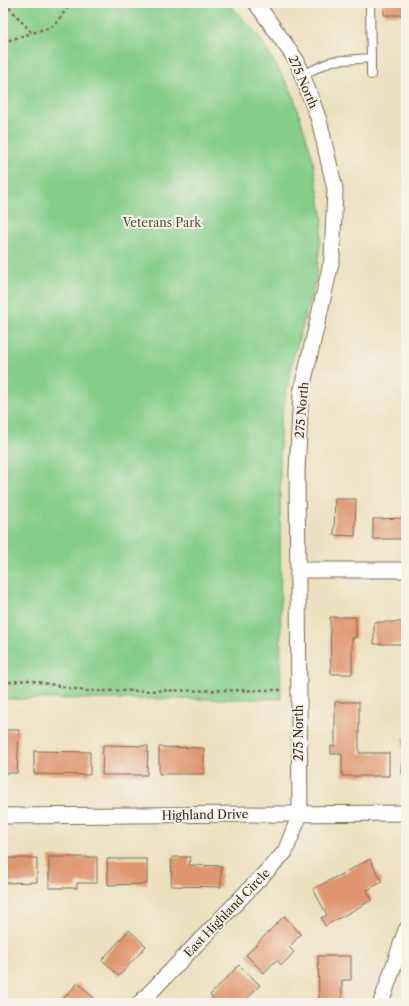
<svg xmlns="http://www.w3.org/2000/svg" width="409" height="1006" font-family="'Libre Caslon Text',serif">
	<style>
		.green { fill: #84cd89; stroke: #607c54 }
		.building { fill: #df956f }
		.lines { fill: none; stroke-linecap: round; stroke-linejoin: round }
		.lane-casing { stroke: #796a56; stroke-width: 10 }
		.street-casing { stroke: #796a56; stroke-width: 17 }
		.path { stroke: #796a56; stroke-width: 2.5; stroke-dasharray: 3 3; stroke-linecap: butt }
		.lane { stroke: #fff; stroke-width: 8 }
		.street { stroke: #fff; stroke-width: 15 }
		.labels { text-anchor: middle; stroke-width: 4; stroke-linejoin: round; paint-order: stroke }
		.street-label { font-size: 12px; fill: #3b2a1e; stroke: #f7f3e8 }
		.park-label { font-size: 12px; fill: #4d5339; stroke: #f7f3e8 }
	</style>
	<rect width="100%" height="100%" fill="#f7f3e8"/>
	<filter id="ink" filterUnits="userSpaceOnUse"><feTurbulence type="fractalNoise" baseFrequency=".025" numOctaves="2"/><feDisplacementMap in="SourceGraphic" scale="8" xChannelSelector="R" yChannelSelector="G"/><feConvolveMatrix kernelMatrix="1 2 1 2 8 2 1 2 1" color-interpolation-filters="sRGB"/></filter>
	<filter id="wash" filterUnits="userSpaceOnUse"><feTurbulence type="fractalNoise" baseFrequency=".012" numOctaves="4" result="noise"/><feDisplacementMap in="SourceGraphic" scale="16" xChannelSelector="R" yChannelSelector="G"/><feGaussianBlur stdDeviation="0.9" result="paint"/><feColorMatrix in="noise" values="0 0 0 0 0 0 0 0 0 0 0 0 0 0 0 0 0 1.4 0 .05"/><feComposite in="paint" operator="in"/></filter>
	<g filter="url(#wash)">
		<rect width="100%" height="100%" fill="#ece0be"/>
		<path class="green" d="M3,3H228L258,35L292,92L312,155L323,219L316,279L293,359L280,424L281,699H3Z"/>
		<g id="blocks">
			<path class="building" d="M384,3H406V15H384Z
				M335,499H356L355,536L334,535Z
				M406,518V539H373V519Z
				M330,617H356V638H352V674H331Z
				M374,622H406V644H374Z
				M335,702H359V753H389V776H342V754H331V746H335Z
				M3,730H19L17,773H3Z
				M403,738H406V774H402Z
				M103,745L148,746L147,775H102Z
				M159,747L204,748V774H159Z
				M34,751L90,752V775L34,774Z
				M49,857H97V883H77V888H49Z
				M172,857H190L189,865L221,866V887L171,886Z
				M3,858H37V882L3,883Z
				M107,859H147V884L108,885Z
				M370,859L382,882L367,890L372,900L325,926L321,918L327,915L313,889Z
				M284,916L301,934L289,947L294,952L282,965L276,960L264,973L246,955Z
				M129,930L146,946L119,976L102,960Z
				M318,956H351V980H342V1002H319Z
				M239,965L260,985L243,1003H218L210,995Z
				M78,983L96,1000L92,1003H59Z"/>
		</g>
	</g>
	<g filter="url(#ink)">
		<use href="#blocks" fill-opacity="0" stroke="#796a56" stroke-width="1"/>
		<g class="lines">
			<defs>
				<path id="lane" d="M370,3L371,58
					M302,75L332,61L371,58V75"/>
				<path id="street" d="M298,570H406
					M3,816L406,813
					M140,1003L285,852L300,814L297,471L301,393L332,259L335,189L319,120L297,61L256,3
					M381,1003L406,930"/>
			</defs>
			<use href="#lane" class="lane-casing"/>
			<use href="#street" class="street-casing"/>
			<path class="path" d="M5,3L32,33L54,26L71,3
				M3,42L32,33
				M3,683L28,680L86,691L283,690"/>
			<use href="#lane" class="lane"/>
			<use href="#street" class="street"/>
		</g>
	</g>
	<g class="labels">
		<g class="street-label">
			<text transform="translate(303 82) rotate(67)" y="4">275 North</text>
			<text transform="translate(302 410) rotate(-85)" y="4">275 North</text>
			<text transform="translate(299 733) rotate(-90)" y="4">275 North</text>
			<text transform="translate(205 815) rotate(-1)" y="4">Highland Drive</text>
			<text transform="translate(227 913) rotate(-46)" y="4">East Highland Circle</text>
		</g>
		<g class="park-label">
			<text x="162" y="227">Veterans Park</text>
		</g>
	</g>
	<rect width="409" height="1006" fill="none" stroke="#f7f3e8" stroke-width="16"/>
</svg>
